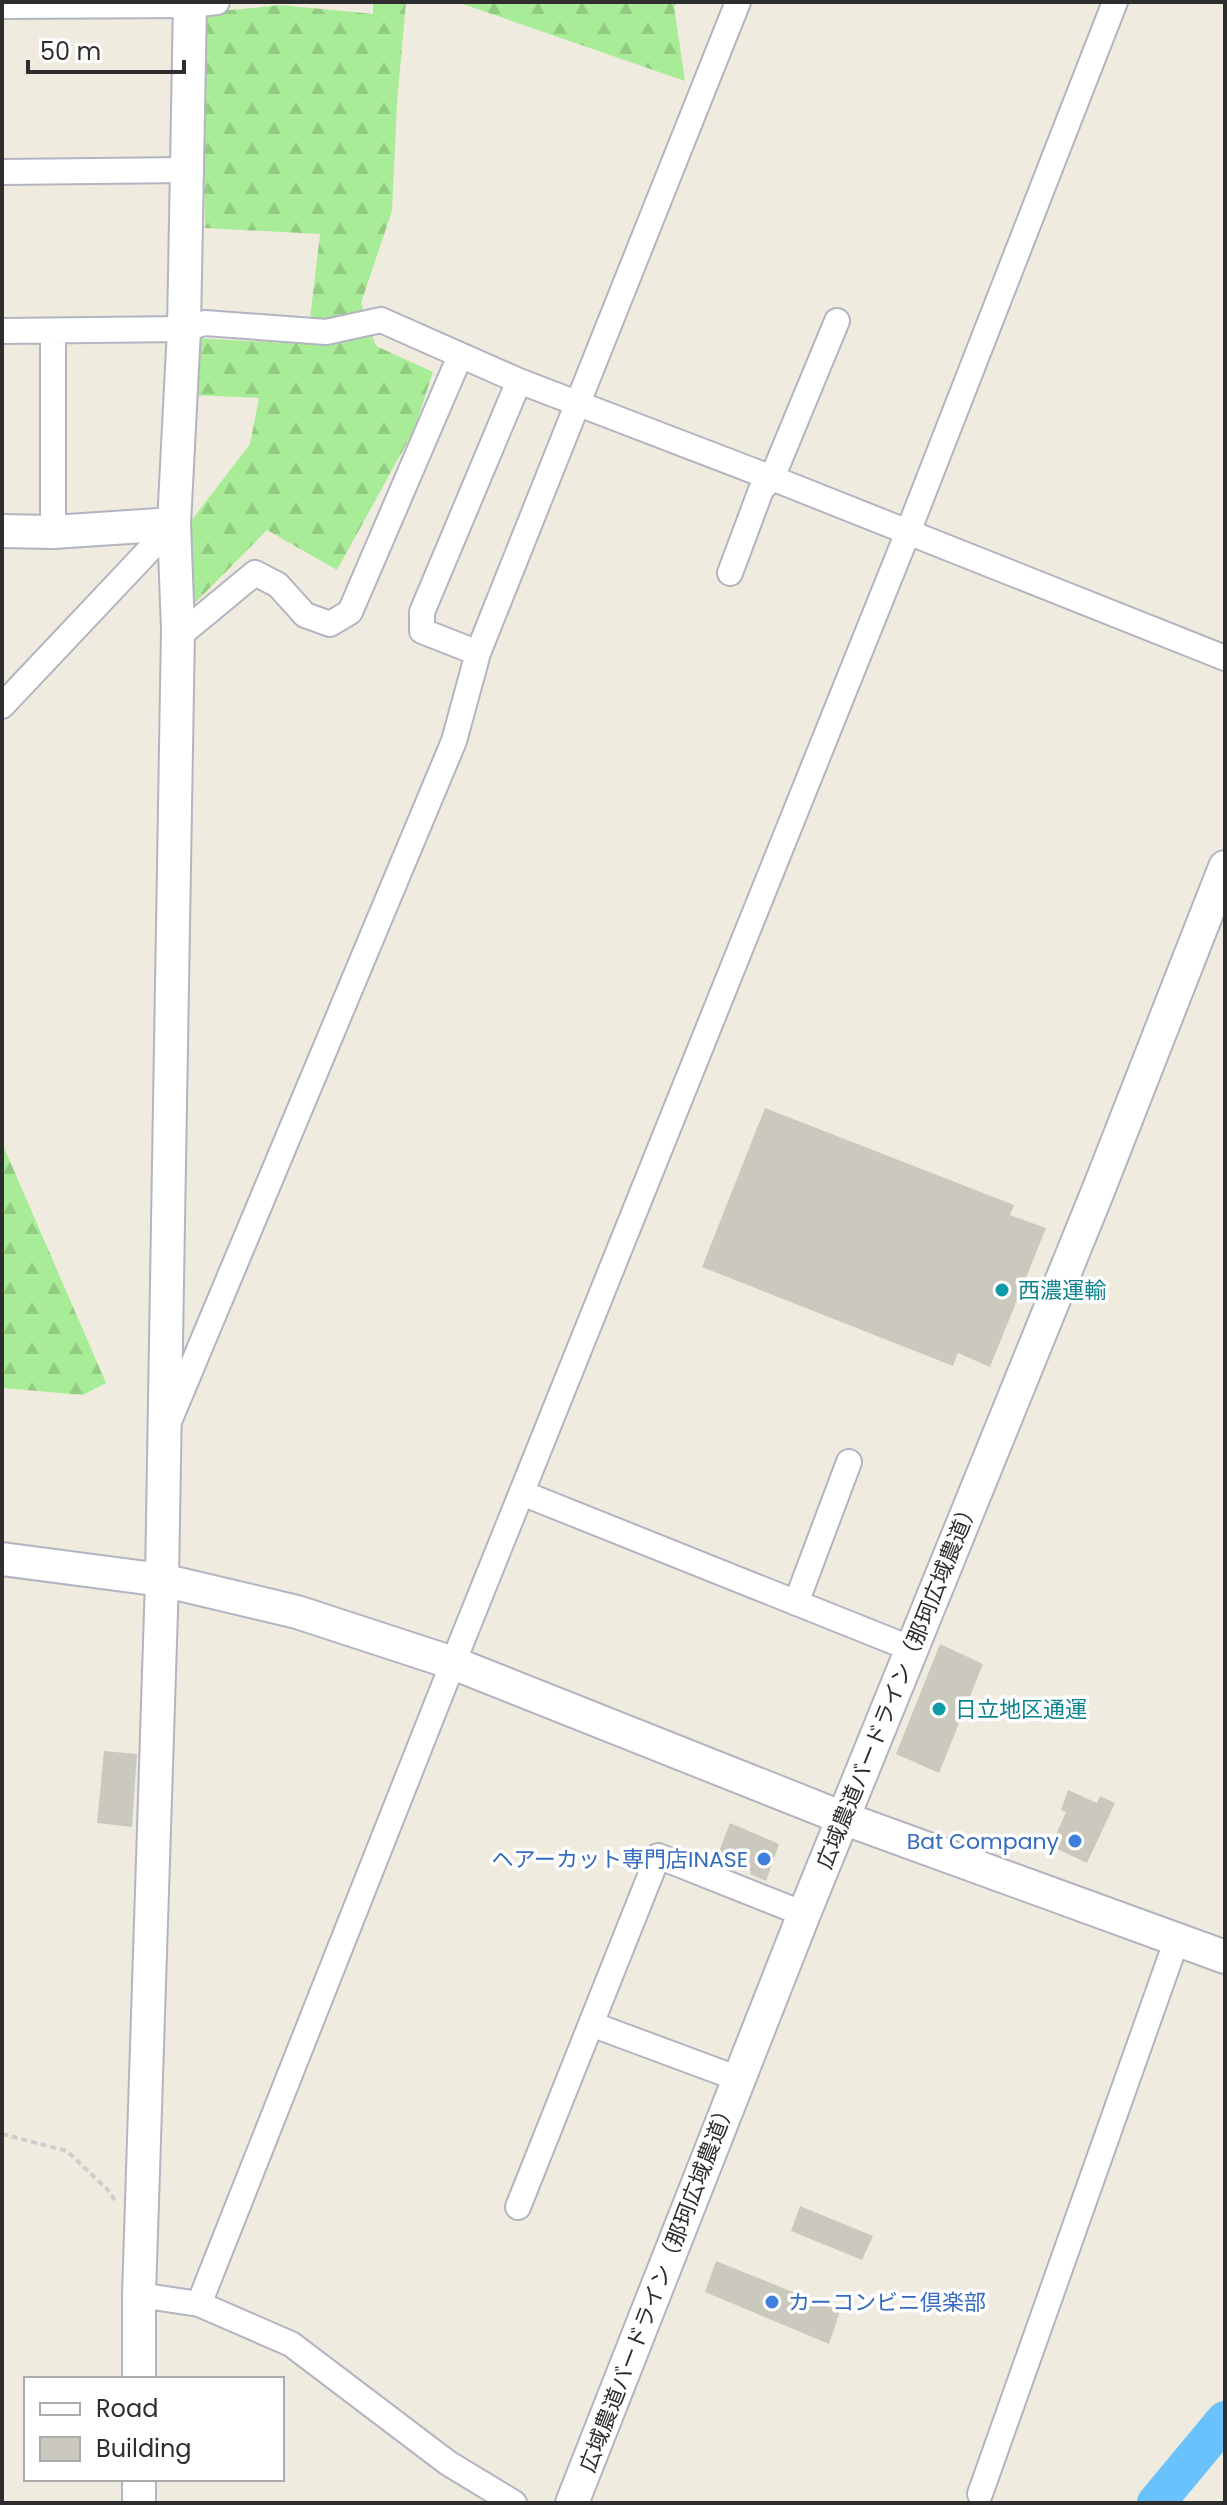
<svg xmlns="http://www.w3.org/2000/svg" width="1227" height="2505" font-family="Poppins,'Noto Sans JP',sans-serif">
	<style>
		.forest { fill: url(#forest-firs) }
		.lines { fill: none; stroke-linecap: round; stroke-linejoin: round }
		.river { stroke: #69c2fc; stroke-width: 38 }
		.building { fill: #cbc9bd }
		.street-casing { stroke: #b3b4c2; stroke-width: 28 }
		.secondary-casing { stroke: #b3b4c2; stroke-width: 36 }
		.path { stroke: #cdcdcd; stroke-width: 4; stroke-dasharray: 6 4; stroke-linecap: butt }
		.street { stroke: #fff; stroke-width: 24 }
		.secondary { stroke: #fff; stroke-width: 32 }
		.culture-dot { fill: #0f9aa8; stroke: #fff; stroke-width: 3 }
		.shop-dot { fill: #3f7fe0; stroke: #fff; stroke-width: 3 }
		.labels { text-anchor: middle; stroke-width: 7; stroke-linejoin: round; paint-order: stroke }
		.culture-label { font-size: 22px; fill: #0d838f; stroke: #fff; text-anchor: start }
		.street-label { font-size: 22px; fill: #2e2e2e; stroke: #fff }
		.shop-label { font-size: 22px; fill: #366cbe; stroke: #fff; text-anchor: end }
	</style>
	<defs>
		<pattern id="forest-firs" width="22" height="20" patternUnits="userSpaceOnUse" patternTransform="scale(2)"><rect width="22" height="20" fill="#a9ec97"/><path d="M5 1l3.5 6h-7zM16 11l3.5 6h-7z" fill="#92cb82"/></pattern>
	</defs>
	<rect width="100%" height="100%" fill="#f0ebdf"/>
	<path class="forest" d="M373,2H406L397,103L392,211L361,303L376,346L433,372L414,430L337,570L267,530L191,607L188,525L250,444L259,398L188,395L193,338L307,344L320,234L205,228L201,13L281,5L373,14Z
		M457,2H677L674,7L685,81Z
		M2,1143L106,1383L83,1395L2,1388Z"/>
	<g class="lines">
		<path class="river" d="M1156,2503L1225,2420"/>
	</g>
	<path class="building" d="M765,1108L1014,1205L1010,1215L1046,1228L990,1367L958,1353L953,1366L702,1267Z
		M940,1644L983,1664L939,1773L896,1754Z
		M104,1751L137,1754L132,1827L97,1823Z
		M1068,1790L1097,1803L1100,1796L1115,1803L1087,1863L1051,1846L1066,1812L1061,1810Z
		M730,1823L779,1844L766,1881L750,1874L751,1871L717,1856Z
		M800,2206L873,2236L862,2260L791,2231Z
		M716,2261L840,2311L829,2344L705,2292Z"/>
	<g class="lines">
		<defs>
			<path id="street" d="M2,6L190,5L217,2
				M2,172L187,170
				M2,331L184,329L205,323L326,332L381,320L519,381L772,478L1225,658
				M53,331V532
				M730,573L761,490L772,478L837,321
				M178,629L186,630L255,573L278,585L305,615L330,624L350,612L460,356
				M478,653L422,631V612L519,381
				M2,706L153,546L149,526
				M170,1419L454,741L478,653L738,2
				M522,1493L912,1649
				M796,1603L849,1462
				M591,2024L739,2079
				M518,2207L658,1856L804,1914
				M139,2295L199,2304L291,2344L448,2463L514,2503
				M199,2304L453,1663L908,532L1115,2
				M980,2494L1176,1942"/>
			<path id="secondary" d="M2,531L53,532L174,524
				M2,1559L162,1580L297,1612L453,1663L843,1818L1225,1957
				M139,2379V2295L162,1580L178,629L174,524L184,329L190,2
				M139,2479V2503
				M572,2503L804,1914L1098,1191L1225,867"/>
		</defs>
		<use href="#street" class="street-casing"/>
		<use href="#secondary" class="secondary-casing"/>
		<path class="path" d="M2,2134L67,2151L111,2193L115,2202"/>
		<use href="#street" class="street"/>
		<use href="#secondary" class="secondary"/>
	</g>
	<g class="culture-dot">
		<circle cx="1002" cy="1290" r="8"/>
		<circle cx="939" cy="1709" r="8"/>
	</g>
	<g class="shop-dot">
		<circle cx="1075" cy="1841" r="8"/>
		<circle cx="764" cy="1859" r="8"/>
		<circle cx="772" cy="2302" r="8"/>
	</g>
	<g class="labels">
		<g class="culture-label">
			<text x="1018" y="1298">西濃運輸</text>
			<text x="955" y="1717">日立地区通運</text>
		</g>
		<g class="street-label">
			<text transform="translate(897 1684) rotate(-68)" y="8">広域農道バードライン（那珂広域農道）</text>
			<text transform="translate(657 2286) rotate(-69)" y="8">広域農道バードライン（那珂広域農道）</text>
		</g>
		<g class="shop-label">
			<text x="1059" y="1849">Bat Company</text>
			<text x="748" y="1867">ヘアーカット専門店INASE</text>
			<text x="788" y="2310" text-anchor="start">カーコンビニ倶楽部</text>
		</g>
	</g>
	<rect width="1227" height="2505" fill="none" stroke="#2e2e2e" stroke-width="8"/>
	<rect x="24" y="2377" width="260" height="104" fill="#ffffff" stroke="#ababab" stroke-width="2"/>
	<rect x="40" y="2403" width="40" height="12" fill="#ffffff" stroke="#ababab" stroke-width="2"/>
	<text x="96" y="2417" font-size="24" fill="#2e2e2e">Road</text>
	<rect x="40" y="2437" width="40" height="24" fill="#cbc9bd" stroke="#ababab" stroke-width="2"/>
	<text x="96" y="2457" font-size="24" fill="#2e2e2e">Building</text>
	<path d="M28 60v12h156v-12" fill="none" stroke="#2e2e2e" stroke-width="4"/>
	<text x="40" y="60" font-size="24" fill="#2e2e2e" stroke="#ffffff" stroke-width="6" paint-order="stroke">50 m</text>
</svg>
